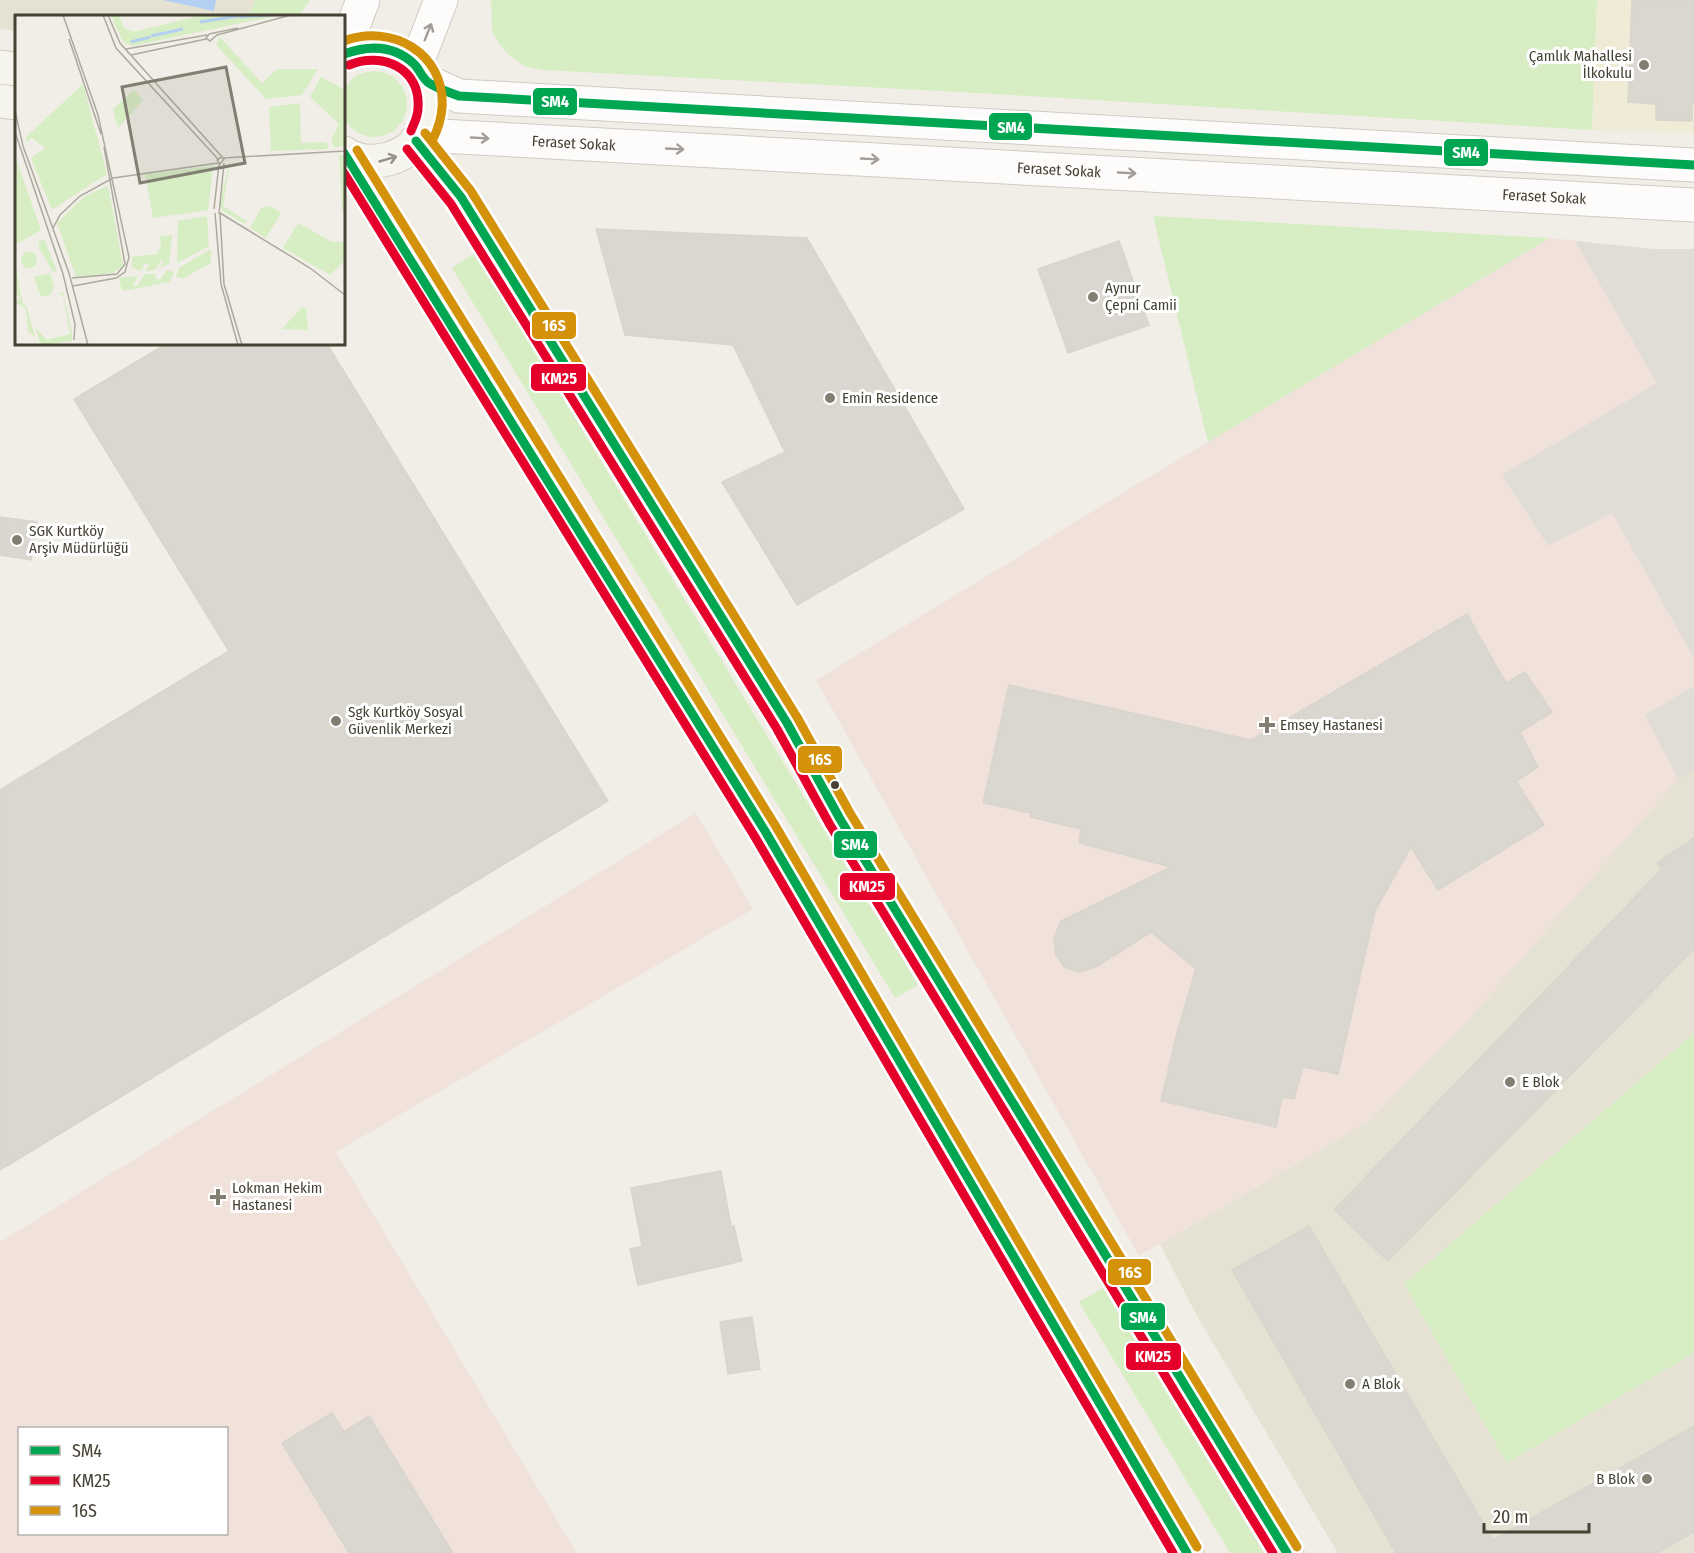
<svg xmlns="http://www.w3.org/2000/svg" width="1694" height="1553" font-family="'Fira Sans Condensed',sans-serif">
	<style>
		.residential { fill: #e5e1d3 }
		.education { fill: #efebd7 }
		.medical { fill: #f0e2da; fill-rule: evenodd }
		.green { fill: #d7edc4 }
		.parking { fill: #dfddd6 }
		.water { fill: #b3cff1 }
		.building { fill: #d9d7cf; stroke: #d8d5cc; stroke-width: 1.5 }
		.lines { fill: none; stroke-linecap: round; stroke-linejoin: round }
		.tertiary-casing { stroke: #ceccc4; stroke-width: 35 }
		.secondary-casing { stroke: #cfccbd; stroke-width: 35 }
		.tertiary { stroke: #fdfcfb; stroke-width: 33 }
		.secondary { stroke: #f6f5ed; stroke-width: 33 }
		.bus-1-casing { stroke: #fff; stroke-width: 14 }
		.bus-2-casing { stroke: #fff; stroke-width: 14 }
		.bus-3-casing { stroke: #fff; stroke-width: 14 }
		.bus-1 { stroke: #00a651; stroke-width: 9 }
		.bus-2 { stroke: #e4002b; stroke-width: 9 }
		.bus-3 { stroke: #d3920a; stroke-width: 9 }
		.oneway { stroke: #a19e97 }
		.oneway2 { stroke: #959287 }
		.poi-dot { fill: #817e72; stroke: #fff; stroke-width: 2 }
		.bus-dot { fill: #454133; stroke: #fff; stroke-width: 2 }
		.labels { text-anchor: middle; stroke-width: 6; stroke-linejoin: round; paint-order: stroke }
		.poi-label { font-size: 15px; fill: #454133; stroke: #fff; text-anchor: start }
		.street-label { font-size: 15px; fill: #454133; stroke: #fff }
		.inset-river { fill: none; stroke: #b3cff1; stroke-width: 3 }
		.inset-road { fill: none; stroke: #aca99e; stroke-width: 1.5 }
		.view { fill: #817e72; fill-opacity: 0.15; stroke: #817e72; stroke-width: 3 }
		.inset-edge { fill: none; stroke: #454133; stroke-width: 3 }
		.line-badge { stroke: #fff; stroke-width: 2 }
		.badge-label { font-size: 16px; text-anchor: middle; font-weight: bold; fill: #fff }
	</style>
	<rect width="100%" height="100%" fill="#f0eee6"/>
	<path class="residential" d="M0,0H255L249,16H16V31L0,29Z
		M1694,770V1553H1338L1197,1316L1160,1244L1372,1119L1678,779Z"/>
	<path class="education" d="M1597,0H1694V133L1592,130Z"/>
	<path class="medical" d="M1550,238L1652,249H1694V770L1678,779L1470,1018L1372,1119L1139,1256L816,680L1131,488Z
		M696,813L753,909L336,1152L577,1553H0V1242ZM20,1428H226V1534H20Z"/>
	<path class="green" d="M255,0H310L299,16H249Z
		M491,0H1597L1592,130L977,93L544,70L524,66L509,55L499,44L492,31Z
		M341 104a33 33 0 1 1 66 0a33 33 0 1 1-66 0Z
		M1153,216L1550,238L1208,442Z
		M475,253L918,985L895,998L452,268Z
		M1694,1033V1353L1507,1463L1404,1284Z
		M1103,1288L1264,1553H1230L1079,1302Z"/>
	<path class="parking" d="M1575,241L1652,249H1694V658L1612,513L1548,546L1502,475L1657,383Z
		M1694,686V770L1678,779L1645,715Z"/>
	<path class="water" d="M163,0H216L214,11Z"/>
	<path class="building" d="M1632,0H1694V104H1692V121L1656,120V104L1628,102Z
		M596,229L807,238L964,509L797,605L722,482L785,452L733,345L625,335Z
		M1119,241L1149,325L1068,353L1038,269Z
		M166,344H327L608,801L0,1170V790L229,651L74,399Z
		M0,517L37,522L31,560L0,555Z
		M1467,614L1506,683L1525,672L1552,712L1520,732L1538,767L1516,781L1544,825L1438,890L1411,847L1375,911L1338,1074L1303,1067L1294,1099L1282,1097L1276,1127L1161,1101L1177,1033L1196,969L1151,932L1096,967L1079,972L1064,967L1056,955L1054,938L1061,921L1171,867L1079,843L1081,829L1030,817L1031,813L983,803L1009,685L1251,740Z
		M1694,838V949L1388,1261L1334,1210L1662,869L1657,863Z
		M721,1171L731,1226H734L742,1261L638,1285L630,1249L642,1246L631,1188Z
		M1309,1226L1493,1540L1694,1426V1532L1657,1553H1396L1232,1270Z
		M752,1317L760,1369L728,1374L720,1322Z
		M332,1413L344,1432L369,1416L453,1553H349L282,1443Z"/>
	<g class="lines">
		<defs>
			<g id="tertiary">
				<path d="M344,41L355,21L363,0"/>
				<path d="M416,65L441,0"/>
				<path d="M426,81L459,96L1694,165"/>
				<path id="s1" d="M422,135L1694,205"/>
			</g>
			<path id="secondary" d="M344,54C431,19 463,138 388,159C373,163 357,162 344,153
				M0,67L16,69
				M0,101L16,103
				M416,141L461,197L787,723L840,819L1287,1553
				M347,156L765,831L1187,1553"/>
		</defs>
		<use href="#tertiary" class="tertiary-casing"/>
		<use href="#secondary" class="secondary-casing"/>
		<use href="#tertiary" class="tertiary"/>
		<use href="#secondary" class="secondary"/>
		<defs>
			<path id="bus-1" d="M344,54C369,45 394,45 414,64C420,70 422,78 429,83C438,89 449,92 459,96L1694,165
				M416,141L461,197L787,723L840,819L1287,1553
				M344,153L765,831L1187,1553"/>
			<path id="bus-2" d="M349,65C382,51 421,68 418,108C418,117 414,123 411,131
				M407,149L451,204L777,729L830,825L1273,1553
				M344,173L755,837L1173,1553"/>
			<path id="bus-3" d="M344,41C391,23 446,53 442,108C441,120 438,129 433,139
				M425,133L471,191L797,717L850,813L1297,1547
				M357,150L775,825L1197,1547"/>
		</defs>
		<use href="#bus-1" class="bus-1-casing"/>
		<use href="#bus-2" class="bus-2-casing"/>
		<use href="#bus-3" class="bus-3-casing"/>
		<use href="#bus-1" class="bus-1"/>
		<use href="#bus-2" class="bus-2"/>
		<use href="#bus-3" class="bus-3"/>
	</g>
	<defs><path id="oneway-shaft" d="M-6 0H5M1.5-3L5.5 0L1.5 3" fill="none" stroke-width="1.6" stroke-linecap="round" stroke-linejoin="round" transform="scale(1.5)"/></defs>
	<g class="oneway">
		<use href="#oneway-shaft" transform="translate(428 32) rotate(-68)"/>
		<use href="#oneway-shaft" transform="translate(480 138) rotate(3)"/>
		<use href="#oneway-shaft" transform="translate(675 149) rotate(3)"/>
		<use href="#oneway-shaft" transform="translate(870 159) rotate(3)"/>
		<use href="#oneway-shaft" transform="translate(1127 173) rotate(3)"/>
	</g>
	<use class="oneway2" href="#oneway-shaft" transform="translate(388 159) rotate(-16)"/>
	<g class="poi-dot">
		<circle cx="1644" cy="65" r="6"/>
		<circle cx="1093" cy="297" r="6"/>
		<circle cx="830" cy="398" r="6"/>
		<circle cx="17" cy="540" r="6"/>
		<circle cx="336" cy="721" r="6"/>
		<path d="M1264 716h6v6h6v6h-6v6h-6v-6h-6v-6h6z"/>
		<circle cx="1510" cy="1082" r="6"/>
		<path d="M215 1188h6v6h6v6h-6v6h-6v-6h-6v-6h6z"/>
		<circle cx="1350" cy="1384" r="6"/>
		<circle cx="1647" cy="1479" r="6"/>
	</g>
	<circle class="bus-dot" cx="835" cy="785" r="5"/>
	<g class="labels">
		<g class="poi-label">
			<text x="1632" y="61" text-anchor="end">Çamlık Mahallesi<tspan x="1632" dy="17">İlkokulu</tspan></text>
			<text x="1105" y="293">Aynur<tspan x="1105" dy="17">Çepni Camii</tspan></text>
			<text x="842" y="403">Emin Residence</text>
			<text x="29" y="536">SGK Kurtköy<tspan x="29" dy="17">Arşiv Müdürlüğü</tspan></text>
			<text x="348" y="717">Sgk Kurtköy Sosyal<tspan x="348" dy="17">Güvenlik Merkezi</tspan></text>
			<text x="1280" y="730">Emsey Hastanesi</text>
			<text x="1522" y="1087">E Blok</text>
			<text x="232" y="1193">Lokman Hekim<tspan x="232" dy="17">Hastanesi</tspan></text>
			<text x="1362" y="1389">A Blok</text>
			<text x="1635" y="1484" text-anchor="end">B Blok</text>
		</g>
		<g class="street-label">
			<text dy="5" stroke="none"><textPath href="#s1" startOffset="152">Feraset Sokak</textPath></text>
			<text dy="5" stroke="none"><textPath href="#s1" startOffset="638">Feraset Sokak</textPath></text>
			<text dy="5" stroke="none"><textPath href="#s1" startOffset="1124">Feraset Sokak</textPath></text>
		</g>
	</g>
	<g transform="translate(15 15)">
		<rect width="330" height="330" fill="#f0eee6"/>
		<path d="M96,0H104L109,13L118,17L188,0H265L117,31L108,27ZM205,22L247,68L262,54H303L287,80L251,84L201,30ZM306,62L330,75V131L319,132L316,126L324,109L295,82ZM68,69L92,159L37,195L16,143L30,133L17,123L11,127V122ZM119,75L128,85L103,113L98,94ZM285,88L286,128L311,127L314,134L256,136L254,92ZM324,140H330V196L327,195ZM0,141L26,215L0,230ZM215,148L208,191L232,206L230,209L208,196L204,189ZM198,151L193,195L138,203L130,159ZM93,171L108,250L98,258L61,262L42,208L70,181ZM255,191L266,198L251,223L235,213L246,193ZM192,201L194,231L162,248L163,206ZM283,208L317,227H330V245L315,260L268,233ZM157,220L154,249L142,254L149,248L146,245L140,255L130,256L134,250L130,248L126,256L117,253V242L142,239L146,231L145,221ZM30,225V226L42,256L38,257L24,233V226ZM196,234V248L169,263L161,262L164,253ZM6 245a8 8 0 1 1 16 0a8 8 0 1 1-16 0ZM0,248L8,290H11L20,322L13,316L11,294L0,287L6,282L0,280ZM152,255L159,257L155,267L107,276L104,263L123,261L118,270L121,272L130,259H141L140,263L145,265ZM35,258L39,272L35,280L26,282L19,262ZM43,278H48L57,317V326L26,330L20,312L32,325L55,319L48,281ZM287,292L291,294L293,315L267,314Z" fill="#d7edc4"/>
		<path class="inset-river" d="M224,2L253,0M185,7L223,1M136,21L168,14M116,27L135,22"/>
		<path class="inset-road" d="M48,0L83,100L114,242L110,257L101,263L58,271M88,0L101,33L203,144M93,0L105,28L209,144L205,149L202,145L207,142M194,19L191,23L195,26L202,20L276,0M194,19L223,13M54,24L86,119M111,34L192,20M116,40L191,24M0,96L8,131L54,258L73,330M0,117L48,259L60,309L59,325M208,143L330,136M199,194L204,149M200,198L206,269L223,330M205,198L295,253L330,280M204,199L209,148M205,199L209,269L227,330M38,213L45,200L65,181L98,163L203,148M57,263L102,259L110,249L89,132M120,330H166"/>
		<path class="view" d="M211,52L230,148L125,168L107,72Z"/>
		<rect width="330" height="330" class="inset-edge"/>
	</g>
	<g class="line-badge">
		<rect x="532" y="87" width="46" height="29" rx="6" fill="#00a651"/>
		<rect x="988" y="112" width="45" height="29" rx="6" fill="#00a651"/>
		<rect x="1443" y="138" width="46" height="29" rx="6" fill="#00a651"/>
		<rect x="531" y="311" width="46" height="29" rx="6" fill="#d3920a"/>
		<rect x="530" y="363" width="57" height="29" rx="6" fill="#e4002b"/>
		<rect x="797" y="745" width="46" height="29" rx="6" fill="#d3920a"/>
		<rect x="833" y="830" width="45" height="29" rx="6" fill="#00a651"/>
		<rect x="839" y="872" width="57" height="29" rx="6" fill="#e4002b"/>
		<rect x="1107" y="1258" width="45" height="28" rx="6" fill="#d3920a"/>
		<rect x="1120" y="1302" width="46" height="29" rx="6" fill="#00a651"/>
		<rect x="1125" y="1342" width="57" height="29" rx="6" fill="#e4002b"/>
	</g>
	<g class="badge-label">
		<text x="555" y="107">SM4</text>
		<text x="1011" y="133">SM4</text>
		<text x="1466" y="158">SM4</text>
		<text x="554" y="331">16S</text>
		<text x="559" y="384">KM25</text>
		<text x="820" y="765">16S</text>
		<text x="855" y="850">SM4</text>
		<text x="867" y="892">KM25</text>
		<text x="1130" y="1278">16S</text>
		<text x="1143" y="1323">SM4</text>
		<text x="1153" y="1362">KM25</text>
	</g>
	<rect x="18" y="1427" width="210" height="108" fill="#ffffff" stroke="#b5b3ad" stroke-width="1.5"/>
	<rect x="30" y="1446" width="30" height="9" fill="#00a651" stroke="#b5b3ad" stroke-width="1.5"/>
	<text x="72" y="1457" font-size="18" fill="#454133">SM4</text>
	<rect x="30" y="1476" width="30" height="9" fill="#e4002b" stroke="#b5b3ad" stroke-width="1.5"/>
	<text x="72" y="1487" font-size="18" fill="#454133">KM25</text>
	<rect x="30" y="1506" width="30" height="9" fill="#d3920a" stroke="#b5b3ad" stroke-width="1.5"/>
	<text x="72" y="1517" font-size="18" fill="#454133">16S</text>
	<path d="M1484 1523v9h105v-9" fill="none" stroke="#454133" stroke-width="3"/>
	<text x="1493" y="1523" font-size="18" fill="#454133" stroke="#ffffff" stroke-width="4.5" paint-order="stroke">20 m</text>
</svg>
